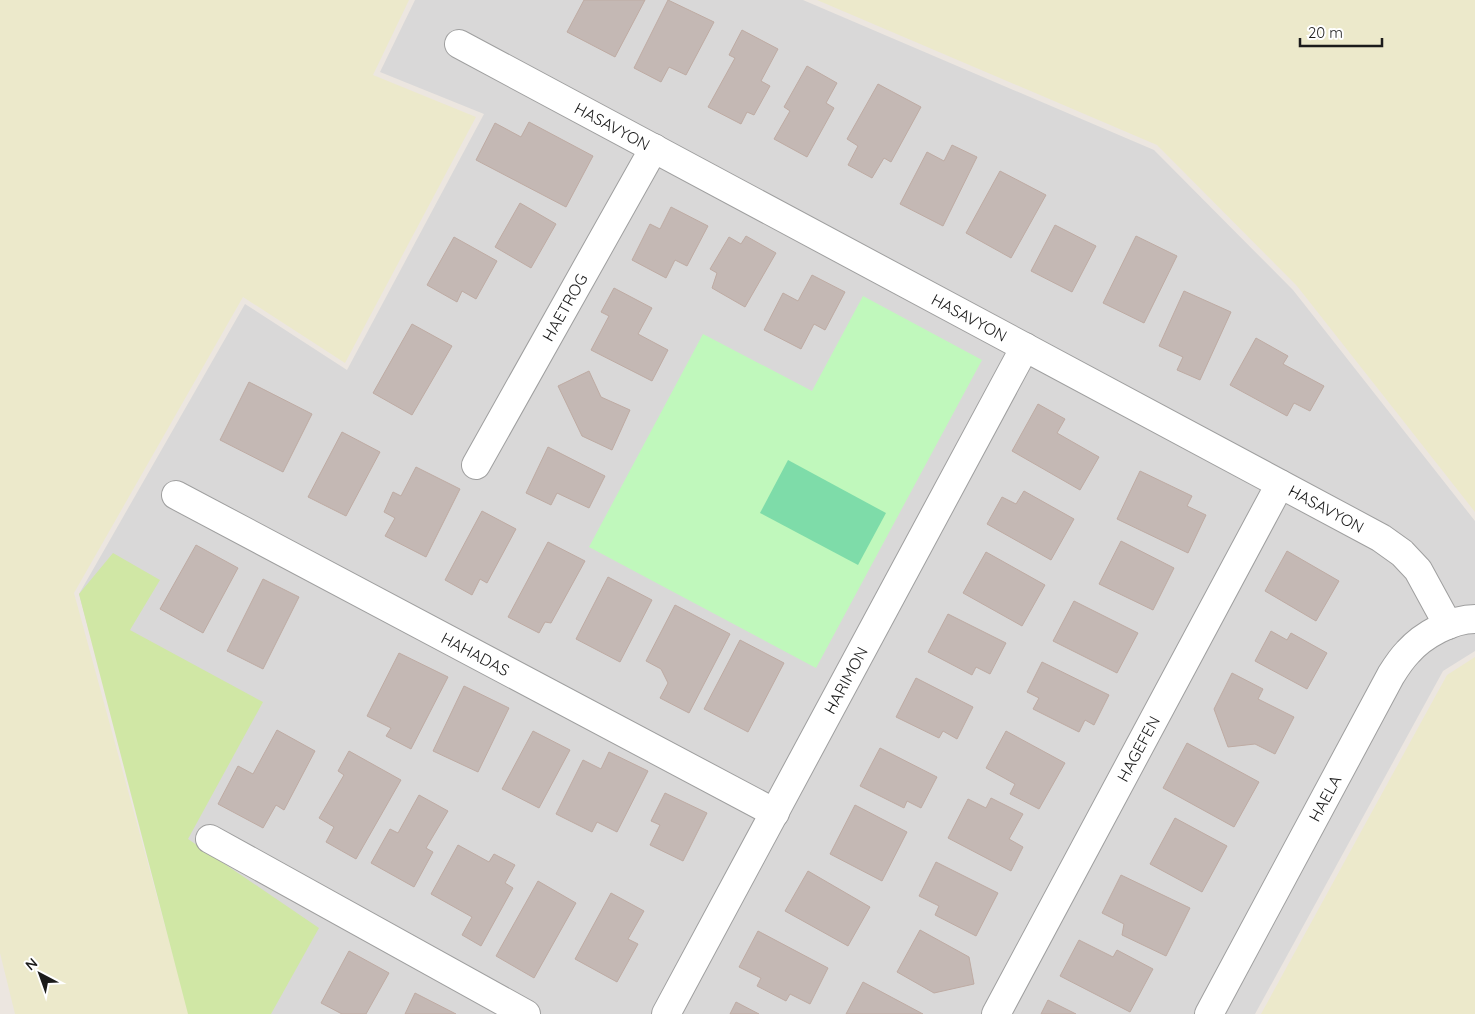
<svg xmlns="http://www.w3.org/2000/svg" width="1475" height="1014" font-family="Quicksand,sans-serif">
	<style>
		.residential { fill: #d9d8d8 }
		.farmland { fill: #ece9cb }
		.grass { fill: #d0e7a5 }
		.park { fill: #c0f8bc }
		.pitch { fill: #7edca9 }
		.building { fill: #c4b8b4; stroke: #beaba3 }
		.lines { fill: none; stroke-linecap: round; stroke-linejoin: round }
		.minor-casing { stroke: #9f9f9f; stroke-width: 30 }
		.minor { stroke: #fff; stroke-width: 28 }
		.labels { text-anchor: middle; stroke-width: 5; stroke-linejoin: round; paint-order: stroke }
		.street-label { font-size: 16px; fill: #1b1b1b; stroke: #fff }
	</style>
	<rect width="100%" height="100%" fill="#ece6e0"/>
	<path class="residential" d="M415,0H803L1154,150L1293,290L1475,521V651L1443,671L1255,1014H194L79,594L245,304L347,370L484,114L380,72Z"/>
	<path class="farmland" d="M0,0H409L373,75L476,117L345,363L243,297L74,593L189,1014H15L0,953Z
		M817,0H1475V512L1297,286L1157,145Z
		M1475,657V1014H1261L1447,675Z"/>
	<path class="grass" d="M113,553L160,580L130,630L263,702L188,839L319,928L271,1014H188L79,594Z"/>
	<path class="park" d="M863,296L982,360L816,668L589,547L703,334L812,391Z"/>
	<path class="pitch" d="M788,460L886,513L858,565L760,513Z"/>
	<path class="building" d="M584,0H645L615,57L567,32Z
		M668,0L714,22L686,75L669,67L661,82L634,68Z
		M742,30L778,49L761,81L770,86L754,115L747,112L741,124L708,107L735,58L729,55Z
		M807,66L837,83L826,103L834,108L807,157L774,139L790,111L784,107Z
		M878,84L921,107L891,162L884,158L872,178L848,165L858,146L847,139Z
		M529,122L593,156L566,207L476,160L495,123L521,137Z
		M952,145L977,157L943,226L900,204L927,152L944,161Z
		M1000,171L1046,195L1011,258L966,233Z
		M520,203L556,224L531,268L495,247Z
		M671,207L708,226L687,266L675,260L666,278L632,260L650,224L660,229Z
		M1055,225L1096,246L1072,292L1031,271Z
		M746,236L776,253L745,307L712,288L717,273L710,269L729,237L741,244Z
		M1136,236L1177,256L1144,323L1103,303Z
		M454,237L497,261L476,299L462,291L457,302L427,285Z
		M812,275L845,292L825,330L814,324L801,349L764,330L783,293L798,301Z
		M614,288L652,308L638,334L668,350L652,381L591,350L609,316L601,312Z
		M1184,291L1231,312L1200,380L1177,370L1183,357L1159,346Z
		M412,324L452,346L412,415L373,393Z
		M1256,338L1288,356L1283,364L1324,386L1310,411L1294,403L1287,416L1230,385Z
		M589,371L601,397L630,410L612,450L582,436L558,386Z
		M249,382L312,414L283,472L220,440Z
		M1038,404L1065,419L1057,433L1099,457L1080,490L1012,451Z
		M342,432L380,452L346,516L308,497Z
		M548,447L605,476L589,508L557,493L551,505L526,493Z
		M416,467L460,489L426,557L385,536L395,518L384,512L393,492L401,496Z
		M1140,471L1192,496L1187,506L1206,515L1188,553L1117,519Z
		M1024,491L1074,519L1051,560L987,524L1002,497L1016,504Z
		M482,511L516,529L487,583L480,579L472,595L445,580Z
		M1121,541L1174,568L1153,610L1099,584Z
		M548,542L585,561L551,623L545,622L539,633L508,617Z
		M196,545L238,568L203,633L160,609Z
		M1287,551L1339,581L1316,621L1265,591Z
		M986,552L1045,585L1022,626L963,593Z
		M608,577L652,600L620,662L576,639Z
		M263,579L299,597L263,669L227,651Z
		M1074,601L1138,633L1117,673L1053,641Z
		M675,605L730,634L689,713L660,698L668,683L661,669L646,661Z
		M948,614L1006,643L990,674L976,667L972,675L928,652Z
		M1271,631L1287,640L1291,633L1327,653L1307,689L1255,661Z
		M740,640L784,663L748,732L704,709Z
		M399,653L448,677L411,749L386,736L391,728L367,716Z
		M1042,662L1109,695L1094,725L1085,720L1079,732L1033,709L1039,698L1027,692Z
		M1232,673L1263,689L1258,699L1294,717L1275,754L1255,744L1228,747L1214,709Z
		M916,678L973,707L957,739L943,731L939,738L896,717Z
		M464,686L509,708L478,772L433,751Z
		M277,730L315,751L284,810L276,805L263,828L218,804L238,766L253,774Z
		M533,731L570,750L539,808L502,789Z
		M1006,731L1065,763L1039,809L1010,794L1015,784L986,768Z
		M1187,743L1259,782L1234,827L1163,788Z
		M880,748L937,777L921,808L907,801L904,808L860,786Z
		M349,751L401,780L356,859L326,842L334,827L319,818L344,775L338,771Z
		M609,752L648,771L617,832L597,822L592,832L556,814L583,760L601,769Z
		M665,793L707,813L683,861L650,845L660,825L651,821Z
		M419,795L448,811L426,848L433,852L414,887L371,863L390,829L398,833Z
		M991,798L1023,814L1009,839L1023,847L1011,871L948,838L968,799L986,808Z
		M855,805L907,832L882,881L830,854Z
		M1175,818L1227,846L1202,892L1150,864Z
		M458,845L489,862L494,854L515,865L505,883L513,888L481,946L462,935L472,917L431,894Z
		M936,862L998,893L976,936L935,915L939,906L919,896Z
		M808,871L870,907L848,946L785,911Z
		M1121,875L1190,908L1166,956L1122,935L1124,924L1102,913Z
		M538,881L576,903L534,978L496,956Z
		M611,893L644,911L628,939L638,944L617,982L575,959Z
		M920,930L969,957L974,984L934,993L897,972Z
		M758,931L828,968L810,1004L790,994L786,1001L757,986L761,978L739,967Z
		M1079,940L1113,957L1117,950L1153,969L1130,1012L1060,976Z
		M349,951L389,973L366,1014H342L321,1003Z
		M863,982L923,1014H846Z
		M415,993L456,1014H405Z
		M1048,1000L1076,1014H1041Z
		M736,1002L759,1014H730Z"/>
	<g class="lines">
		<defs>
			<g id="minor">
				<path id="s1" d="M459,44L1381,538L1402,553L1418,570L1448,625"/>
				<path id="s2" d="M476,465L654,148"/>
				<path id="s3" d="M176,495L775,813"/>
				<path d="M210,839L526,1014"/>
				<path id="s4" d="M666,1014L1025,347"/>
				<path id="s5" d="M996,1014L1280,484"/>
				<path id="s6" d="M1209,1014L1391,675C1396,667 1401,659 1408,652C1423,635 1452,619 1475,619"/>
			</g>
		</defs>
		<use href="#minor" class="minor-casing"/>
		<use href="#minor" class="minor"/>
	</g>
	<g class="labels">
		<g class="street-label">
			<text dy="6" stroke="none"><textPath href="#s1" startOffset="174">HASAVYON</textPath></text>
			<text dy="6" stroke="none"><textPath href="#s2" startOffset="181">HAETROG</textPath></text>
			<text dy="6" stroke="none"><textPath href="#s1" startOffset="579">HASAVYON</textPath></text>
			<text dy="6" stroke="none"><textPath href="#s1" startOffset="984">HASAVYON</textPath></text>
			<text dy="6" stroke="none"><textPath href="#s3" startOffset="339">HAHADAS</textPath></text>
			<text dy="6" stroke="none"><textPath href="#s4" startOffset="379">HARIMON</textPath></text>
			<text dy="6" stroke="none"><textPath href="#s5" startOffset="301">HAGEFEN</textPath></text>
			<text dy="6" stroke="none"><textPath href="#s6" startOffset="245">HAELA</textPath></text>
		</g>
	</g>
	<g transform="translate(40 974) rotate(319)" stroke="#ffffff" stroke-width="4" paint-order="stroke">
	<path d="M0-4L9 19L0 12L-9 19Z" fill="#1b1b1b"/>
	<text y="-8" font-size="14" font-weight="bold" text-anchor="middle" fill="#1b1b1b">N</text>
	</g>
	<path d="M1300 38v8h82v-8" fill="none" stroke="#1b1b1b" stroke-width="2.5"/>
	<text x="1308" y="38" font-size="15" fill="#1b1b1b" stroke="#ffffff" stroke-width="4" paint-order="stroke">20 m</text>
</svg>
